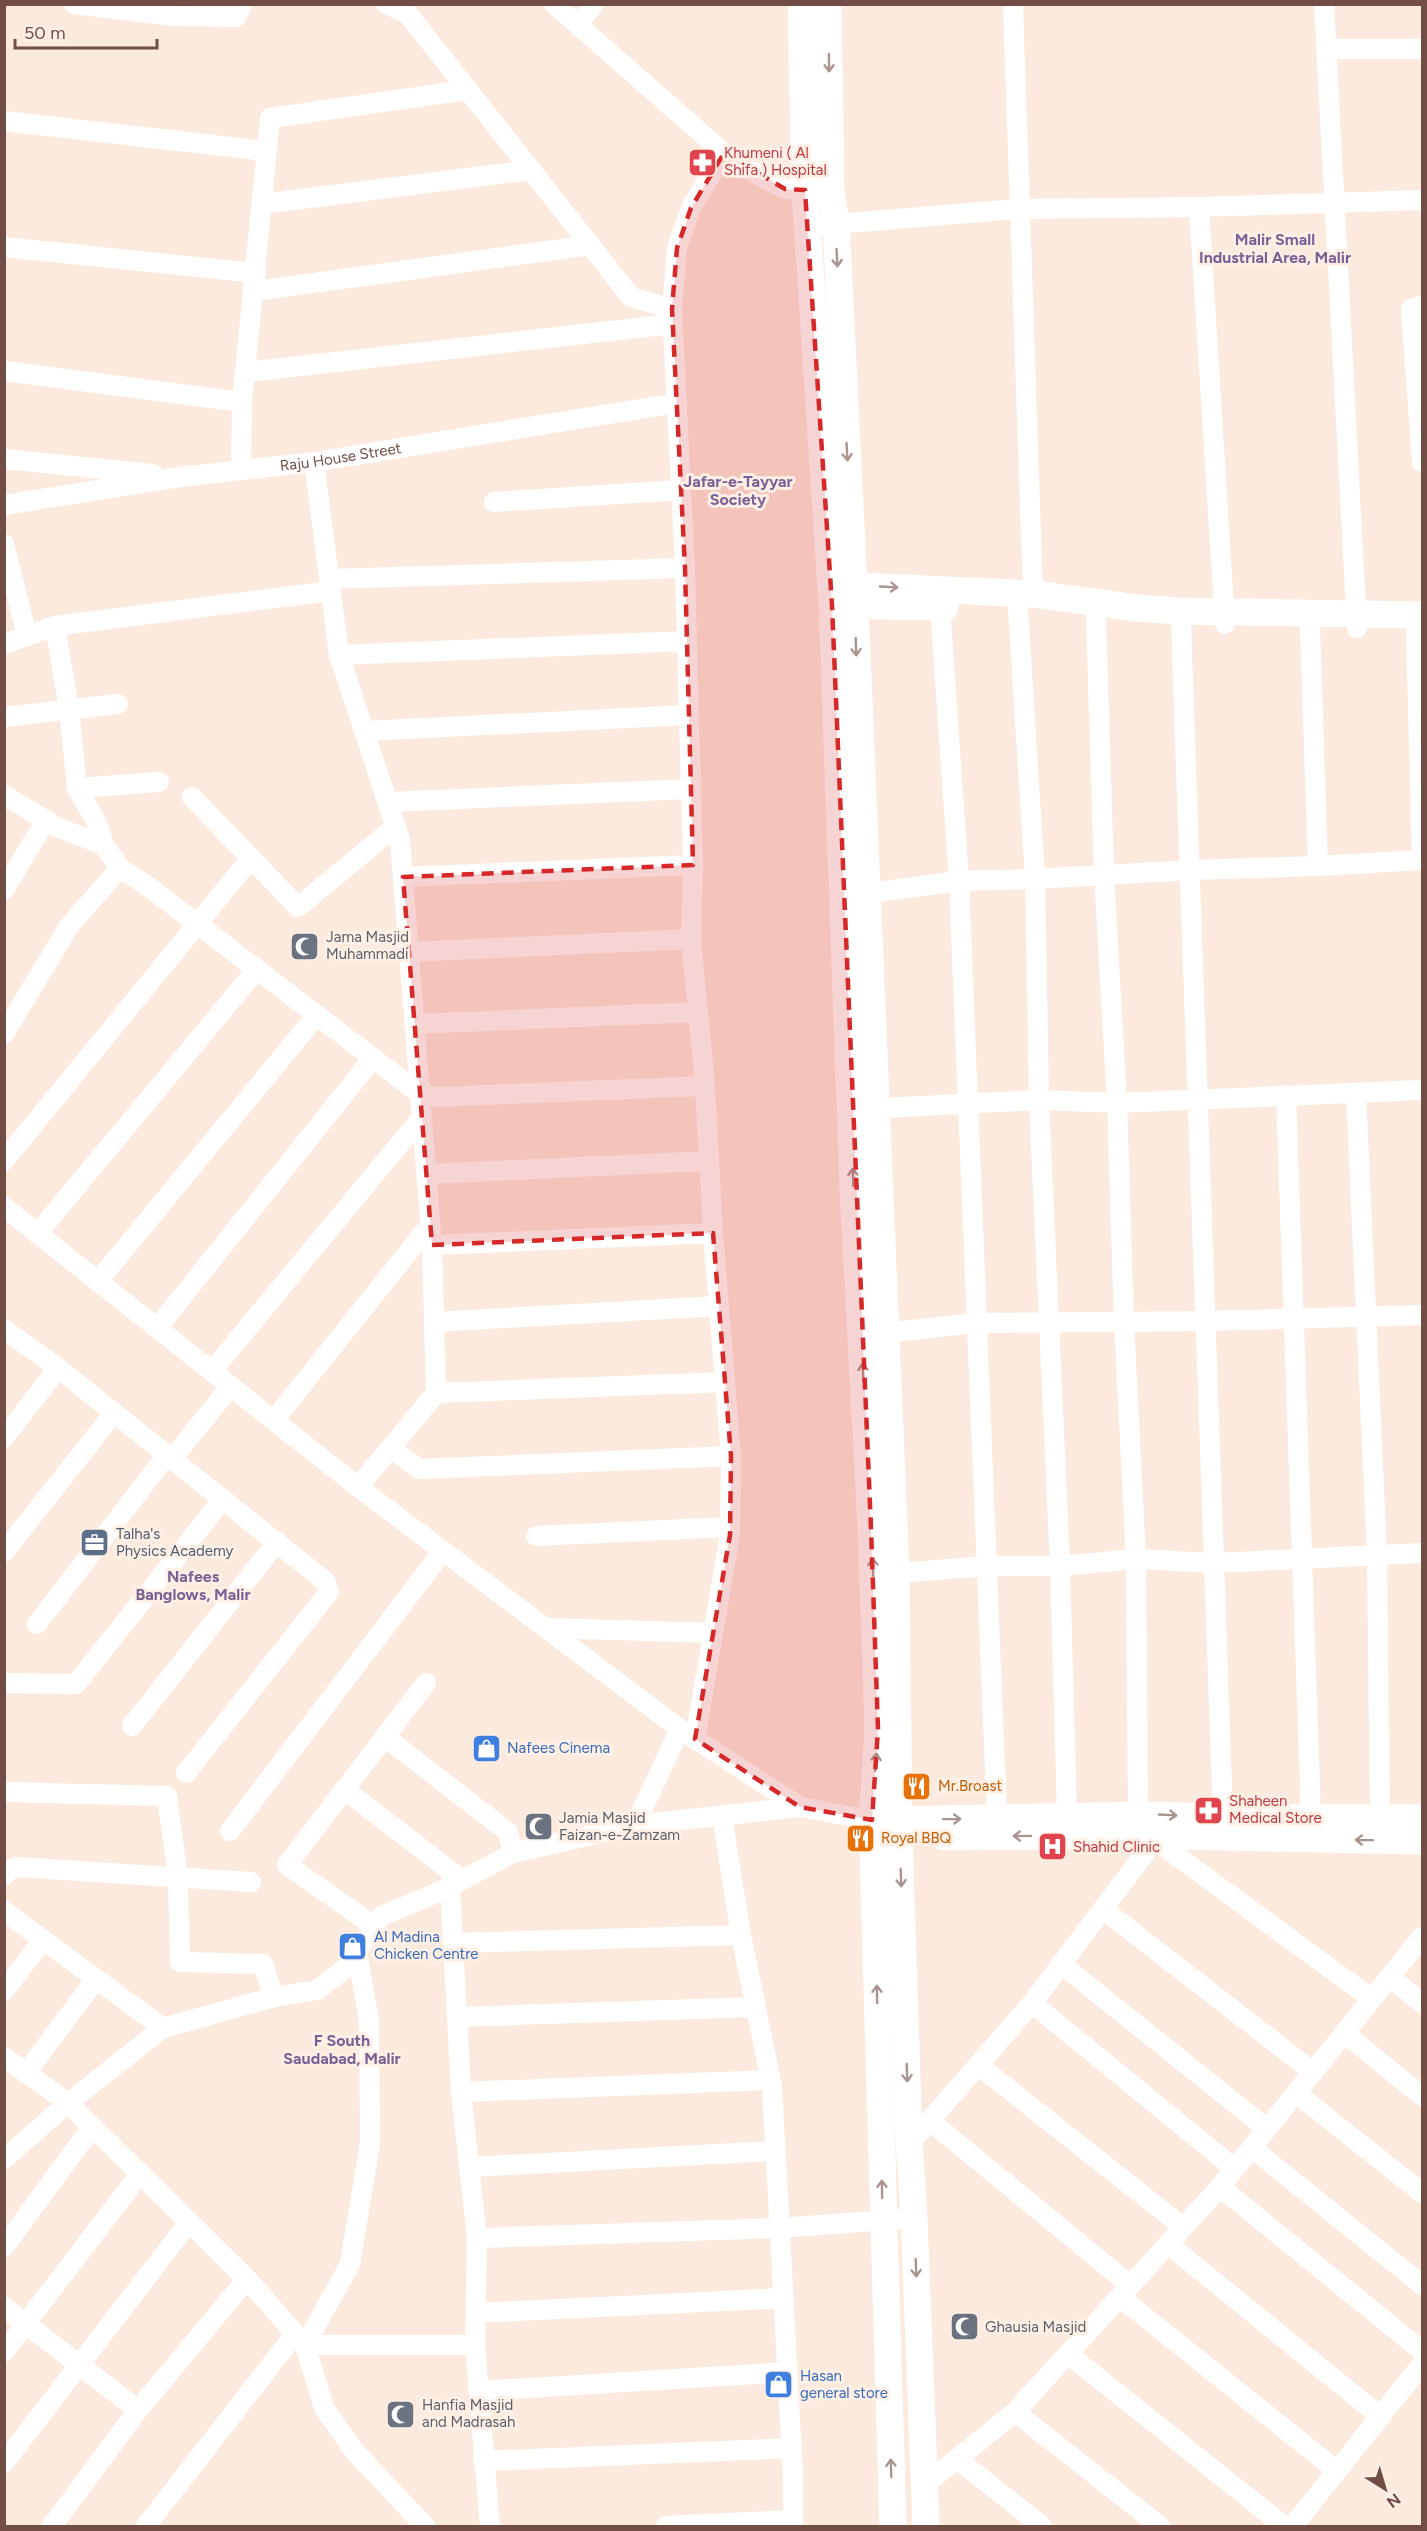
<svg xmlns="http://www.w3.org/2000/svg" width="1427" height="2531" font-family="Figtree,sans-serif">
	<style>
		.lines { fill: none; stroke-linecap: round; stroke-linejoin: round }
		.street { stroke: #fff; stroke-width: 20 }
		.secondary { stroke: #fff; stroke-width: 27 }
		.oneway { stroke: #aa9490 }
		.marked { fill: #d62828; fill-opacity: 0.2; stroke: #d62828; stroke-width: 4.5; stroke-dasharray: 12 8; stroke-linejoin: round }
		.labels { text-anchor: middle; stroke-width: 6; stroke-linejoin: round; paint-order: stroke }
		.health-label { font-size: 15px; fill: #be3a42; stroke: #ffefe4; text-anchor: start }
		.street-label { font-size: 15px; fill: #724d46; stroke: #ffefe4 }
		.worship-label { font-size: 15px; fill: #5b616d; stroke: #ffefe4; text-anchor: start }
		.service-label { font-size: 15px; fill: #4e5e75; stroke: #ffefe4; text-anchor: start }
		.shop-label { font-size: 15px; fill: #366cbe; stroke: #ffefe4; text-anchor: start }
		.food-label { font-size: 15px; fill: #c56008; stroke: #ffefe4; text-anchor: start }
		.neighbourhood-label { font-size: 16px; font-weight: bold; fill: #796196; stroke: #ffefe4 }
	</style>
	<rect width="100%" height="100%" fill="#fceade"/>
	<g class="lines">
		<g class="street">
			<path d="M74,4L173,16L236,17L242,4"/>
			<path d="M386,4L408,14L631,297L672,309"/>
			<path d="M554,4L734,162L785,189L818,191"/>
			<path d="M1324,4L1357,628"/>
			<path d="M1013,5L1033,594"/>
			<path d="M578,24L594,4"/>
			<path d="M1326,49H1422"/>
			<path d="M4,121L266,151"/>
			<path d="M262,204L531,170"/>
			<path d="M1199,207L1225,624"/>
			<path d="M823,225L1018,209L1199,207L1422,200"/>
			<path d="M4,247L256,273"/>
			<path d="M254,291L591,245"/>
			<path d="M1422,306L1411,309L1422,462"/>
			<path d="M4,371L242,402"/>
			<path d="M246,372L673,324"/>
			<path d="M4,459L153,474"/>
			<path d="M314,462L339,655L400,840L432,1245L436,1393L358,1487"/>
			<path d="M241,470L242,402L270,118L467,90"/>
			<path d="M494,502L681,490"/>
			<path id="s1" d="M4,505L180,477L314,462L677,403"/>
			<path d="M4,544L27,636"/>
			<path d="M329,579L685,568"/>
			<path d="M940,607L959,881L997,1818"/>
			<path d="M1018,609L1035,879L1039,1100L1060,1566L1067,1815"/>
			<path d="M1096,618L1104,874L1117,1103L1124,1322L1136,1559L1138,1815"/>
			<path d="M1181,625L1223,1818"/>
			<path d="M55,626L69,708L77,788L98,825L104,845L120,868"/>
			<path d="M1310,627L1318,866"/>
			<path d="M1416,631L1422,860"/>
			<path d="M4,644L55,626L331,591"/>
			<path d="M339,655L687,641"/>
			<path d="M4,717L118,704"/>
			<path d="M365,731L688,715"/>
			<path d="M77,788L159,782"/>
			<path d="M4,795L59,828L104,845"/>
			<path d="M192,797L298,907L396,826"/>
			<path d="M388,802L690,789"/>
			<path d="M403,877L693,865"/>
			<path d="M4,890L46,820"/>
			<path d="M854,895L959,881L1035,879L1191,870L1318,866L1422,860"/>
			<path d="M409,952L691,939"/>
			<path d="M415,1024L698,1012"/>
			<path d="M4,1034L69,926L120,868L149,887L420,1094L436,1097L705,1086"/>
			<path d="M1356,1093L1377,1556L1380,1818"/>
			<path d="M1286,1095L1311,1817"/>
			<path d="M865,1109L1039,1100L1117,1103L1422,1090"/>
			<path d="M4,1161L251,858"/>
			<path d="M426,1174L709,1161"/>
			<path d="M4,1207L358,1487L680,1729L800,1807L872,1820"/>
			<path d="M37,1234L257,969"/>
			<path d="M432,1245L713,1233"/>
			<path d="M98,1281L317,1015"/>
			<path d="M434,1322L719,1306"/>
			<path d="M157,1328L373,1058"/>
			<path d="M4,1329L58,1368L326,1582L329,1592L186,1773"/>
			<path d="M874,1334L976,1323L1207,1321L1422,1315"/>
			<path d="M212,1371L422,1117"/>
			<path d="M436,1393L725,1382"/>
			<path d="M274,1420L430,1225"/>
			<path d="M4,1438L58,1368"/>
			<path d="M391,1448L419,1469L731,1456"/>
			<path d="M172,1459L231,1386"/>
			<path d="M536,1536L730,1527"/>
			<path d="M4,1552L114,1413"/>
			<path d="M896,1573L988,1566H1060L1136,1559L1214,1563L1422,1553"/>
			<path d="M37,1624L167,1455"/>
			<path d="M546,1628L713,1633"/>
			<path d="M4,1683L76,1684L223,1499"/>
			<path d="M132,1726L277,1542"/>
			<path d="M385,1737L508,1832L513,1853"/>
			<path d="M695,1739L730,1535L731,1456L713,1233L705,1086L691,939L693,865L685,568L672,309L677,248L691,208L724,153"/>
			<path d="M344,1789L462,1880"/>
			<path d="M4,1792L167,1796L178,1878L180,1962L263,1964L274,1997"/>
			<path d="M722,1816L741,1935L772,2086L793,2475V2526"/>
			<path d="M635,1825L680,1729"/>
			<path d="M230,1831L443,1551"/>
			<path d="M1155,1840L1372,1999"/>
			<path d="M4,1876L8,1871L17,1867L251,1882"/>
			<path d="M450,1886L461,2092L477,2238L475,2345L490,2526"/>
			<path d="M1103,1909L1313,2072"/>
			<path d="M4,1911L163,2028"/>
			<path d="M374,1926L287,1865L426,1683"/>
			<path d="M453,1943L741,1935"/>
			<path d="M357,1953L369,2020L370,2143L350,2264L305,2345H475"/>
			<path d="M1061,1964L1267,2129"/>
			<path d="M1390,1977L1422,2003"/>
			<path d="M4,1991L43,1940"/>
			<path d="M1032,2003L1235,2169"/>
			<path d="M457,2017L755,2007"/>
			<path d="M1344,2033L1422,2096"/>
			<path d="M4,2057L68,2103L247,2279L305,2345L324,2408L355,2452L425,2526"/>
			<path d="M978,2065L1183,2227"/>
			<path d="M26,2073L96,1979"/>
			<path d="M461,2092L770,2080"/>
			<path d="M1296,2093L1422,2193"/>
			<path d="M930,2121L1130,2285"/>
			<path d="M909,2140L919,2133L1032,2003L1155,1840L1156,1835"/>
			<path d="M1252,2148L1422,2285"/>
			<path d="M4,2159L68,2103L163,2028L274,1997L317,1990L347,1967L380,1917L443,1890L513,1853L635,1825L800,1807"/>
			<path d="M469,2167L775,2151"/>
			<path d="M1220,2187L1422,2351"/>
			<path d="M477,2238L779,2228L914,2218"/>
			<path d="M1168,2244L1381,2417"/>
			<path d="M4,2247L92,2127"/>
			<path d="M1120,2297L1337,2471"/>
			<path d="M4,2307L138,2410"/>
			<path d="M476,2313L783,2298"/>
			<path d="M4,2352L140,2174"/>
			<path d="M1068,2354L1284,2526"/>
			<path d="M478,2391L787,2372"/>
			<path d="M1015,2412L1160,2526"/>
			<path d="M957,2459L1042,2526"/>
			<path d="M483,2461L792,2448"/>
			<path d="M4,2463L189,2222"/>
			<path d="M925,2482L937,2475L1015,2412L1220,2187L1422,1937"/>
			<path d="M52,2526L138,2410L247,2279"/>
			<path d="M146,2526L295,2334"/>
			<path d="M666,2526L793,2520"/>
			<path d="M1293,2526L1422,2364"/>
		</g>
		<path class="secondary" d="M801,4L805,190L832,605L853,1189L871,1528L878,1729L872,1820L893,2526
			M828,4L831,192L836,223L855,607L896,1573L899,1838L909,2140L914,2218L926,2526
			M838,585L1033,594L1137,608L1178,611L1422,615
			M837,605L945,607
			M883,1820L1156,1815L1223,1818H1422
			M944,1837L1125,1835L1422,1841"/>
	</g>
	<defs><path id="oneway-shaft" d="M-6 0H5M1.5-3L5.5 0L1.5 3" fill="none" stroke-width="1.6" stroke-linecap="round" stroke-linejoin="round" transform="scale(1.5)"/></defs>
	<g class="oneway">
		<use href="#oneway-shaft" transform="translate(829 63) rotate(89)"/>
		<use href="#oneway-shaft" transform="translate(837 258) rotate(87)"/>
		<use href="#oneway-shaft" transform="translate(847 452) rotate(87)"/>
		<use href="#oneway-shaft" transform="translate(889 587) rotate(3)"/>
		<use href="#oneway-shaft" transform="translate(856 647) rotate(88)"/>
		<use href="#oneway-shaft" transform="translate(853 1177) rotate(-92)"/>
		<use href="#oneway-shaft" transform="translate(863 1372) rotate(-93)"/>
		<use href="#oneway-shaft" transform="translate(873 1567) rotate(-92)"/>
		<use href="#oneway-shaft" transform="translate(876 1762) rotate(-86)"/>
		<use href="#oneway-shaft" transform="translate(1168 1815) rotate(3)"/>
		<use href="#oneway-shaft" transform="translate(952 1819) rotate(-1)"/>
		<use href="#oneway-shaft" transform="translate(1022 1836) rotate(179)"/>
		<use href="#oneway-shaft" transform="translate(1364 1840) rotate(-179)"/>
		<use href="#oneway-shaft" transform="translate(901 1878) rotate(88)"/>
		<use href="#oneway-shaft" transform="translate(877 1994) rotate(-91)"/>
		<use href="#oneway-shaft" transform="translate(907 2073) rotate(88)"/>
		<use href="#oneway-shaft" transform="translate(882 2189) rotate(-91)"/>
		<use href="#oneway-shaft" transform="translate(916 2268) rotate(88)"/>
		<use href="#oneway-shaft" transform="translate(891 2468) rotate(-92)"/>
	</g>
	<path class="marked" d="M724,153L785,189L805,190L832,605L871,1528L878,1729L872,1820L800,1807L695,1739L730,1535L731,1456L713,1233L432,1245L403,877L693,865L685,568L672,309L677,248L691,208Z"/>
	<defs>
		<symbol id="pharmacy-square" viewBox="-11 -11 22 22"><rect x="-9" y="-9" width="18" height="18" rx="4" fill="#e0444e" stroke="#ffefe4"/><path d="M-2-6h4v4h4v4h-4v4h-4v-4h-4v-4h4Z" fill="#fff"/></symbol>
		<symbol id="mosque-square" viewBox="-11 -11 22 22"><rect x="-9" y="-9" width="18" height="18" rx="4" fill="#6b7280" stroke="#ffefe4"/><path d="M3.5-4.9A6 6 0 1 0 3.5 4.9A5 5 0 1 1 3.5-4.9Z" fill="#fff"/></symbol>
		<symbol id="office-square" viewBox="-11 -11 22 22"><rect x="-9" y="-9" width="18" height="18" rx="4" fill="#5c6f8a" stroke="#ffefe4"/><path d="M-6-3h4V-5.5h4V-3h4V5H-6ZM-1-4.5V-3h2v-1.5ZM-6 0V1H6V0Z" fill="#fff"/></symbol>
		<symbol id="shop-square" viewBox="-11 -11 22 22"><rect x="-9" y="-9" width="18" height="18" rx="4" fill="#3f7fe0" stroke="#ffefe4"/><path d="M-5-2.5h2.3a2.7 3.5 0 0 1 5.4 0H5L5.5 6h-11ZM-1.5-2.5h3a1.5 2.3 0 0 0-3 0Z" fill="#fff"/></symbol>
		<symbol id="restaurant-square" viewBox="-11 -11 22 22"><rect x="-9" y="-9" width="18" height="18" rx="4" fill="#e8710a" stroke="#ffefe4"/><path d="M-5-6h1v4h1v-4h1v4h1v-4h1v5L-1.5 .5V6h-2V.5L-5-1ZM5-6V6H3V1.5H1.5Q1.5-4 5-6Z" fill="#fff"/></symbol>
		<symbol id="hospital-square" viewBox="-11 -11 22 22"><rect x="-9" y="-9" width="18" height="18" rx="4" fill="#e0444e" stroke="#ffefe4"/><path d="M-5-5h3v3.5h4V-5h3V5h-3V1.5h-4V5h-3Z" fill="#fff"/></symbol>
	</defs>
	<g fill-rule="evenodd">
		<use href="#pharmacy-square" x="686" y="146" width="33" height="33"/>
		<use href="#mosque-square" x="288" y="930" width="33" height="33"/>
		<use href="#office-square" x="78" y="1526" width="33" height="33"/>
		<use href="#shop-square" x="470" y="1732" width="33" height="33"/>
		<use href="#restaurant-square" x="900" y="1770" width="33" height="33"/>
		<use href="#pharmacy-square" x="1192" y="1794" width="33" height="33"/>
		<use href="#mosque-square" x="522" y="1810" width="33" height="33"/>
		<use href="#restaurant-square" x="844" y="1822" width="33" height="33"/>
		<use href="#hospital-square" x="1036" y="1830" width="33" height="33"/>
		<use href="#shop-square" x="336" y="1930" width="33" height="33"/>
		<use href="#mosque-square" x="948" y="2310" width="33" height="33"/>
		<use href="#shop-square" x="762" y="2368" width="33" height="33"/>
		<use href="#mosque-square" x="384" y="2398" width="33" height="33"/>
	</g>
	<g class="labels">
		<g class="health-label">
			<text x="724" y="158">Khumeni ( Al<tspan x="724" dy="17">Shifa ) Hospital</tspan></text>
			<text x="1229" y="1806">Shaheen<tspan x="1229" dy="17">Medical Store</tspan></text>
			<text x="1073" y="1852">Shahid Clinic</text>
		</g>
		<g class="street-label">
			<text dy="5" stroke="none"><textPath href="#s1" startOffset="340">Raju House Street</textPath></text>
		</g>
		<g class="worship-label">
			<text x="326" y="942">Jama Masjid<tspan x="326" dy="17">Muhammadi</tspan></text>
			<text x="559" y="1823">Jamia Masjid<tspan x="559" dy="17">Faizan-e-Zamzam</tspan></text>
			<text x="985" y="2332">Ghausia Masjid</text>
			<text x="422" y="2410">Hanfia Masjid<tspan x="422" dy="17">and Madrasah</tspan></text>
		</g>
		<g class="service-label">
			<text x="116" y="1539">Talha's<tspan x="116" dy="17">Physics Academy</tspan></text>
		</g>
		<g class="shop-label">
			<text x="507" y="1753">Nafees Cinema</text>
			<text x="374" y="1942">Al Madina<tspan x="374" dy="17">Chicken Centre</tspan></text>
			<text x="800" y="2381">Hasan<tspan x="800" dy="17">general store</tspan></text>
		</g>
		<g class="food-label">
			<text x="938" y="1791">Mr.Broast</text>
			<text x="881" y="1843">Royal BBQ</text>
		</g>
		<g class="neighbourhood-label">
			<text x="1275" y="245">Malir Small<tspan x="1275" dy="18">Industrial Area, Malir</tspan></text>
			<text x="738" y="487">Jafar-e-Tayyar<tspan x="738" dy="18">Society</tspan></text>
			<text x="193" y="1582">Nafees<tspan x="193" dy="18">Banglows, Malir</tspan></text>
			<text x="342" y="2046">F South<tspan x="342" dy="18">Saudabad, Malir</tspan></text>
		</g>
	</g>
	<rect width="1427" height="2531" fill="none" stroke="#724d46" stroke-width="12"/>
	<g transform="translate(1385 2489) rotate(143)" stroke="#ffefe4" stroke-width="4.5" paint-order="stroke">
	<path d="M0-4.5L10 22L0 15L-10 22Z" fill="#724d46"/>
	<text y="-9" font-size="16" font-weight="bold" text-anchor="middle" fill="#724d46">N</text>
	</g>
	<path d="M15 39v9h142v-9" fill="none" stroke="#724d46" stroke-width="3"/>
	<text x="24" y="39" font-size="18" fill="#724d46" stroke="#ffefe4" stroke-width="4.5" paint-order="stroke">50 m</text>
</svg>
